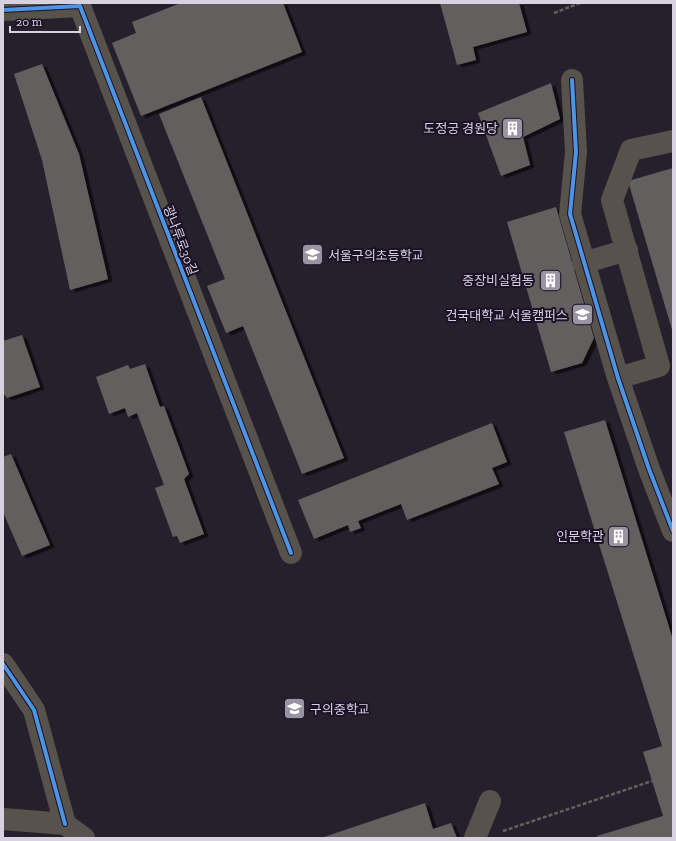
<svg xmlns="http://www.w3.org/2000/svg" width="676" height="841" font-family="'Zilla Slab','Noto Sans KR',serif">
	<style>
		.building { fill: #645e5f; filter: url(#shadow) }
		.lines { fill: none; stroke-linecap: round; stroke-linejoin: round }
		.path { stroke: #64605e; stroke-width: 2.5; stroke-dasharray: 4 2; stroke-linecap: butt }
		.minor { stroke: #57524b; stroke-width: 22 }
		.cycleway-casing { stroke: #1d1126; stroke-width: 6 }
		.cycleway { stroke: #4d94e3; stroke-width: 4 }
		.labels { text-anchor: middle; stroke-width: 4; stroke-linejoin: round; paint-order: stroke }
		.poi-label { font-size: 13px; fill: #d8d1e0; stroke: #1d1126; text-anchor: end }
		.street-label { font-size: 13px; fill: #d8d1e0; stroke: #1d1126 }
	</style>
	<defs>
		<filter id="shadow"><feDropShadow dx="4.5" dy="2.5" stdDeviation="0" flood-color="#0009"/></filter>
	</defs>
	<rect width="100%" height="100%" fill="#26202c"/>
	<path class="building" d="M181,3H283L302,52L141,116L112,43L136,33L132,22Z
		M440,3H519L527,32L473,47L476,60L457,65Z
		M42,64L79,154L108,279L70,290L42,160L14,74Z
		M551,83L560,119L523,137L530,165L501,176L478,113Z
		M201,97L344,458L302,474L243,326L226,333L207,286L225,279L159,114Z
		M673,168V333L628,181Z
		M556,207L594,338L582,363L551,372L507,222Z
		M22,335L40,387L7,398L3,393V341Z
		M145,364L160,407L164,406L189,474L184,479L204,534L180,543L177,536L173,537L155,488L164,485L137,413L128,417L125,408L109,414L96,377L128,365L130,369Z
		M605,420L673,640V838H598L597,836L663,816L643,752L662,746L564,432Z
		M492,423L507,462L492,468L499,484L407,520L401,504L358,521L361,528L350,532L348,525L314,539L298,500Z
		M11,454L50,545L22,556L3,512V457Z
		M425,803L433,829L451,823L457,838H321Z"/>
	<g class="lines">
		<path class="path" d="M554,13L580,3
			M503,831L652,781"/>
		<path class="minor" d="M3,10L80,6L291,553
			M572,80L576,152L570,214L618,378L649,469L673,531
			M583,263L627,250
			M618,378L659,366L612,200L631,150L673,141
			M3,664L34,710L65,824
			M3,819L65,824L84,838
			M475,838L490,801"/>
		<defs>
			<path id="cycleway" d="M3,10L80,6L291,553
				M572,80L576,152L570,214L618,378L649,469L673,531
				M3,664L34,710L65,824"/>
		</defs>
		<use href="#cycleway" class="cycleway-casing"/>
		<use href="#cycleway" class="cycleway"/>
	</g>
	<defs>
		<symbol id="building-square" viewBox="-11 -11 22 22"><rect x="-9" y="-9" width="18" height="18" rx="4" fill="#9a93a1" stroke="#1d1126"/><path d="M-4-6H4V6H1V3H-1V6H-4ZM-2.5-4.3h1.7v1.8h-1.7ZM.8-4.3h1.7v1.8H.8ZM-2.5-1h1.7V.8h-1.7ZM.8-1h1.7V.8H.8Z" fill="#fff"/></symbol>
		<symbol id="school-square" viewBox="-11 -11 22 22"><rect x="-9" y="-9" width="18" height="18" rx="4" fill="#9a93a1" stroke="#1d1126"/><path d="M0-5L7-2L0 1L-7-2ZM-4 1L0 2.5L4 1V4Q0 6-4 4Z" fill="#fff"/></symbol>
		<symbol id="university-square" viewBox="-11 -11 22 22"><rect x="-9" y="-9" width="18" height="18" rx="4" fill="#9a93a1" stroke="#1d1126"/><path d="M0-5L7-2L0 1L-7-2ZM-4 1L0 2.5L4 1V4Q0 6-4 4Z" fill="#fff"/></symbol>
	</defs>
	<g fill-rule="evenodd">
		<use href="#building-square" x="500" y="116" width="25" height="25"/>
		<use href="#school-square" x="300" y="242" width="25" height="25"/>
		<use href="#building-square" x="538" y="268" width="25" height="25"/>
		<use href="#university-square" x="570" y="302" width="25" height="25"/>
		<use href="#building-square" x="606" y="524" width="25" height="25"/>
		<use href="#school-square" x="282" y="696" width="25" height="25"/>
	</g>
	<g class="labels">
		<g class="poi-label">
			<text x="498" y="133">도정궁 경원당</text>
			<text x="328" y="260" text-anchor="start">서울구의초등학교</text>
			<text x="534" y="285">중장비실험동</text>
			<text x="568" y="320">건국대학교 서울캠퍼스</text>
			<text x="604" y="541">인문학관</text>
			<text x="310" y="714" text-anchor="start">구의중학교</text>
		</g>
		<g class="street-label">
			<text transform="translate(181 240) rotate(69)" y="5">광나루로30길</text>
		</g>
	</g>
	<rect width="676" height="841" fill="none" stroke="#d8d1e0" stroke-width="8"/>
	<path d="M10 26v6h70v-6" fill="none" stroke="#d8d1e0" stroke-width="2"/>
	<text x="16" y="26" font-size="12" fill="#d8d1e0" stroke="#1d1126" stroke-width="3" paint-order="stroke">20 m</text>
</svg>
